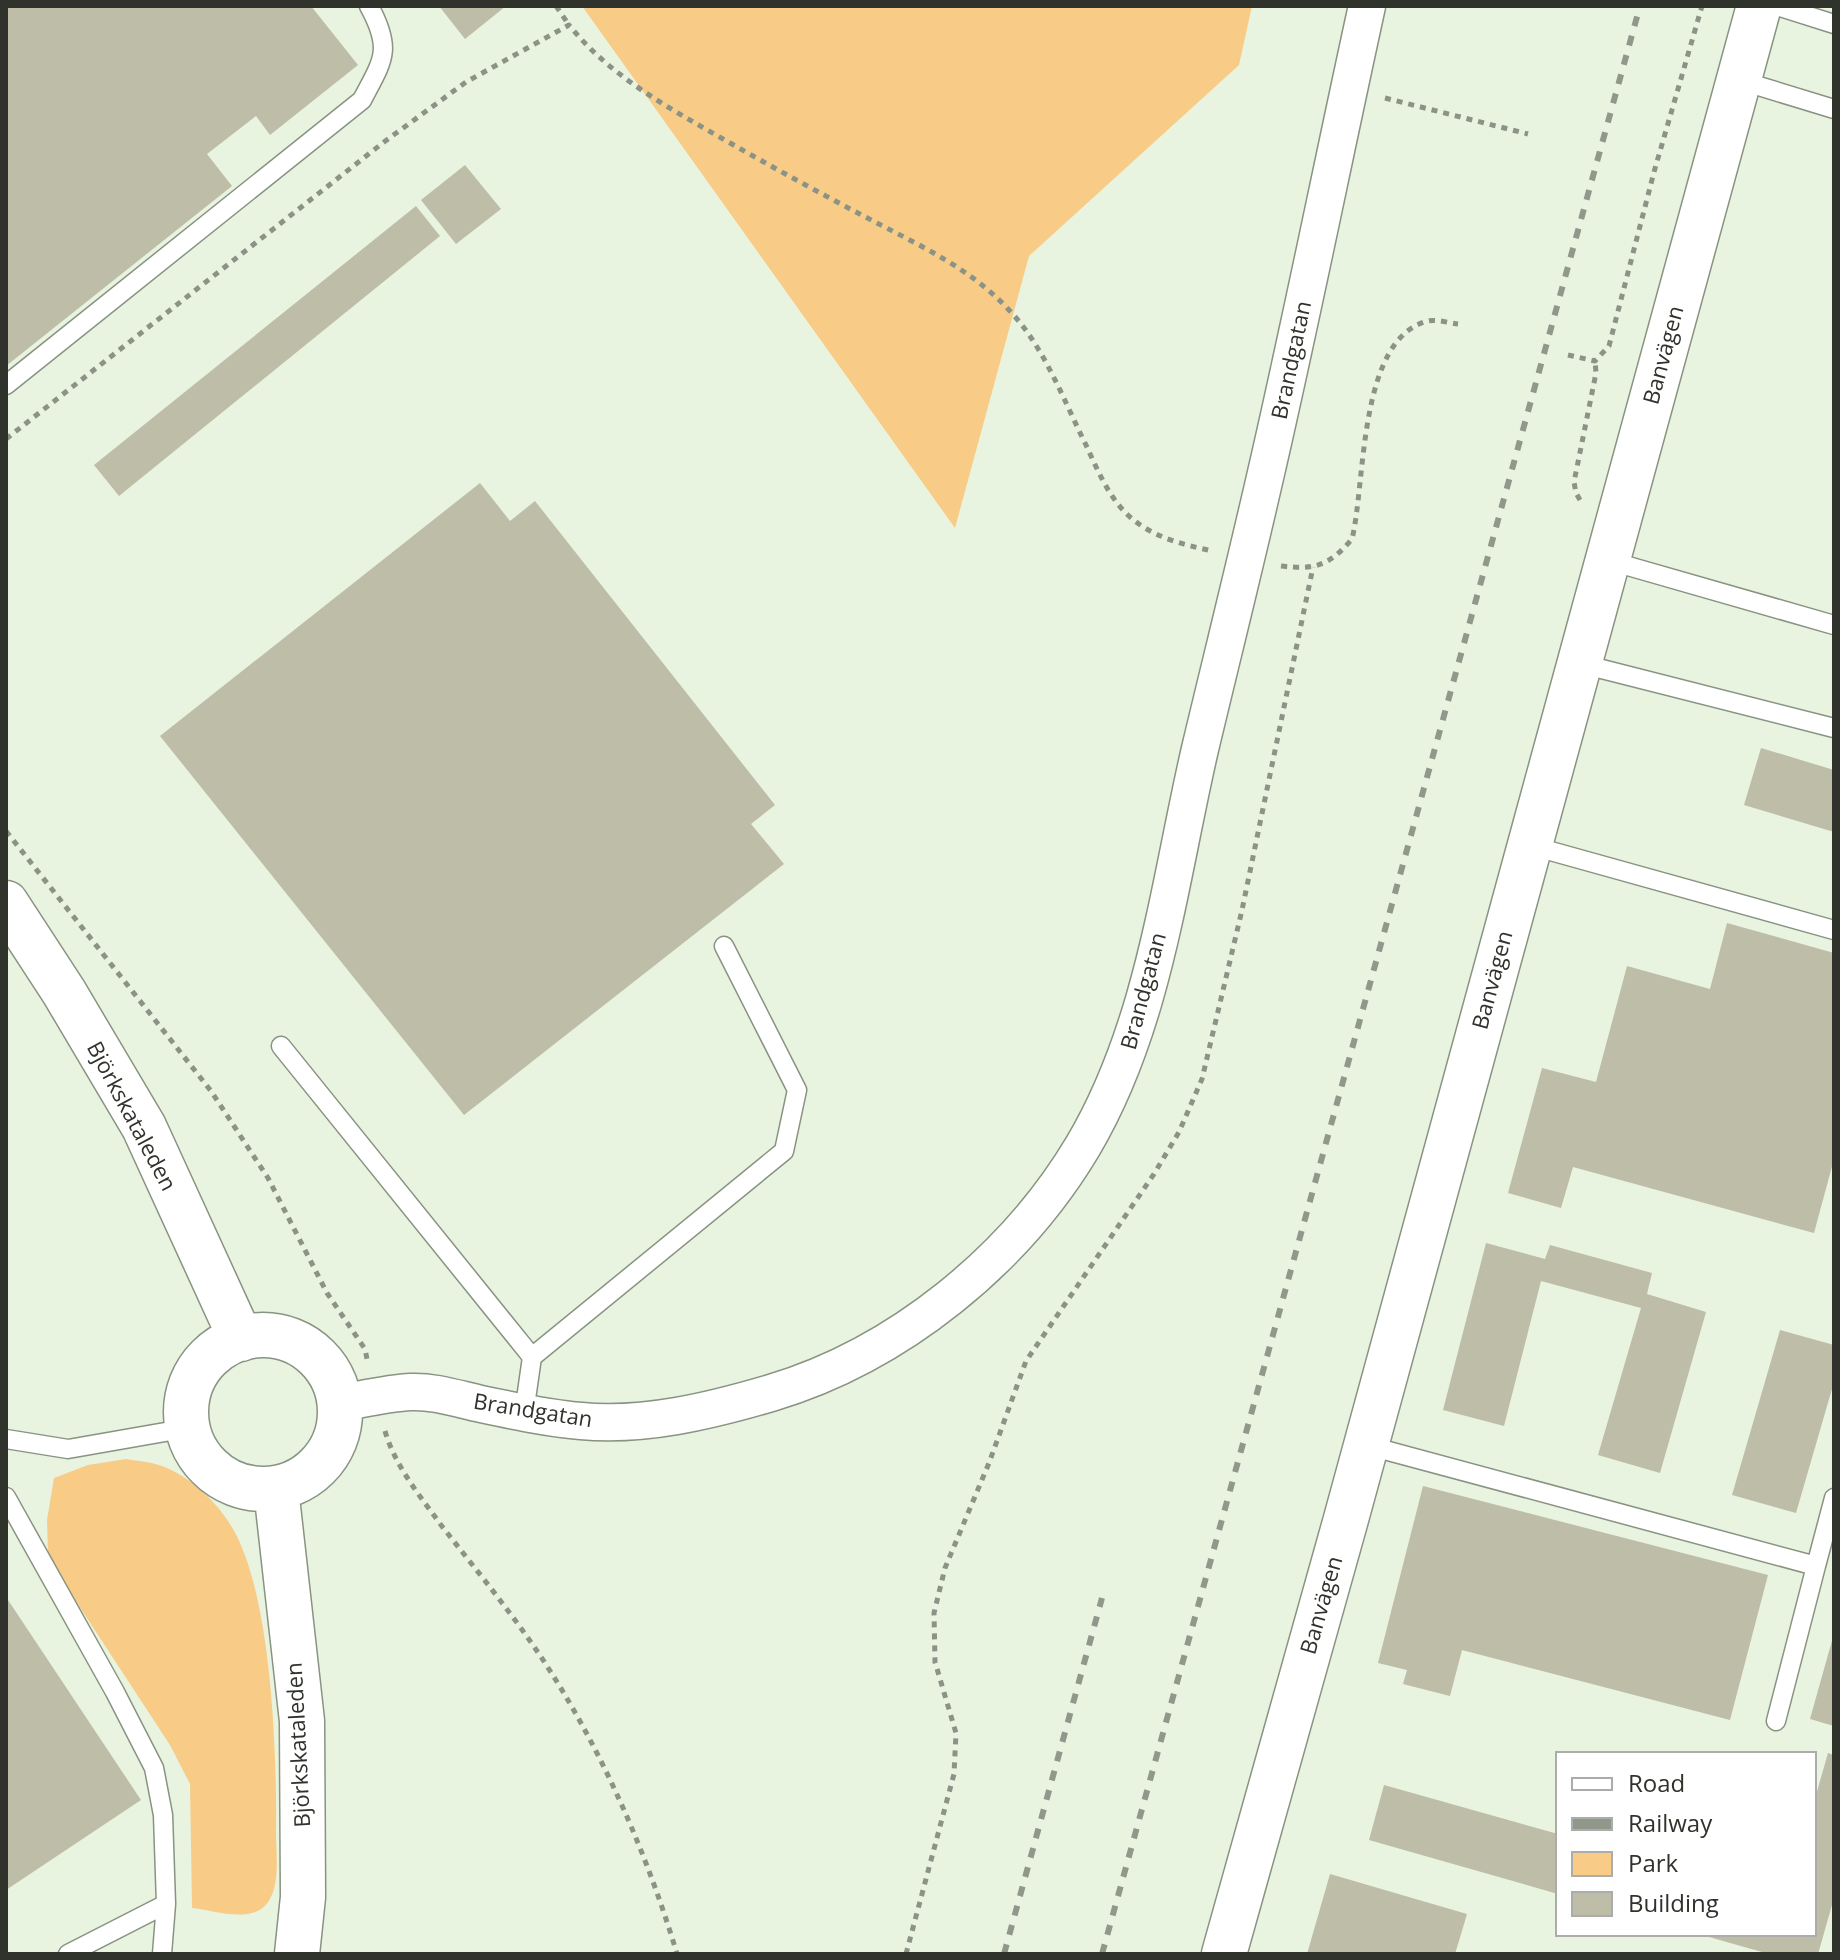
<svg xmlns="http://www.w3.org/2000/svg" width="1840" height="1960" font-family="'Open Sans',sans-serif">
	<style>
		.green { fill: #f8cc86 }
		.building { fill: #bebda8 }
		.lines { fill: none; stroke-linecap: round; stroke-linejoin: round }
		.service-casing { stroke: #899381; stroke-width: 21 }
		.minor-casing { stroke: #899381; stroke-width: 39 }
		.tertiary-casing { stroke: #899381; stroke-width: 47 }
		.path { stroke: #8b9386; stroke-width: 5; stroke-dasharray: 6 6; stroke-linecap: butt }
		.service { stroke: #fff; stroke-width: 18 }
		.minor { stroke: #fff; stroke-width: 36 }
		.tertiary { stroke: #fff; stroke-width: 44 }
		.rail { stroke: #90988b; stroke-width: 6; stroke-dasharray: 10 10; stroke-linecap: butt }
		.labels { text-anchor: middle; stroke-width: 8; stroke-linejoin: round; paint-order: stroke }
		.street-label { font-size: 22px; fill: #2f332c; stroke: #fff }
	</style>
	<rect width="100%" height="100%" fill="#e8f3e0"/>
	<path class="green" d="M582,6H1252L1239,65L1029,256L955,528Z
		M126,1459C138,1461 151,1462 162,1466C189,1476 215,1500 230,1524C272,1589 277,1755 276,1833C276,1853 280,1881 270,1899C256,1926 214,1910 192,1908L190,1784L170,1745L62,1580L48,1554L47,1520L54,1478L88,1465Z"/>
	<path class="building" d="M6,6H311L358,65L270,135L256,116L207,154L232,186L6,366Z
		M439,6H506L465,39Z
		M465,165L501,209L456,244L421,200Z
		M416,206L440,236L119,496L94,465Z
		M480,483L510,521L535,501L775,805L751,824L784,864L464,1115L160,736Z
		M1761,748L1834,770V832L1744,805Z
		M1727,923L1834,953V1159L1814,1233L1573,1167L1561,1208L1508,1193L1542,1068L1596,1082L1627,966L1710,989Z
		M1486,1243L1545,1259L1550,1245L1652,1273L1647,1294L1706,1312L1660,1473L1598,1455L1641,1308L1541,1281L1504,1426L1443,1410Z
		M1780,1330L1834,1345V1382L1796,1513L1732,1495Z
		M1423,1486L1768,1575L1730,1720L1462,1650L1450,1696L1403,1684L1407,1670L1378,1663Z
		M6,1597L141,1800L6,1890Z
		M1833,1637H1834V1726L1810,1719Z
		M1828,1753L1834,1755V1898L1818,1954H1769L1702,1935L1814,1934V1802Z
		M1384,1785L1558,1834V1894L1369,1840Z
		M1330,1874L1467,1914L1455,1954H1307Z"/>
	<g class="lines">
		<defs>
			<path id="service" d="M1777,6L1834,24
				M1739,80L1834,109
				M6,385L362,100C383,60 393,50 369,6
				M1607,560L1834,625
				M1578,663L1834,728
				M1529,845L1834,930
				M281,1046L532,1357
				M524,1413L532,1357L784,1151L797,1090L724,946
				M6,1439L68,1449L188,1428
				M1366,1445L1816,1566L1776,1721
				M6,1497L115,1692L154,1768L163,1815L166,1904L162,1954
				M1816,1566L1834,1498
				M68,1954L166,1904"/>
			<path id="minor" d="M341,1403C364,1399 388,1393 411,1392C434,1391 458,1399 481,1404C514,1411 547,1418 581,1421C644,1427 710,1411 771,1393C898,1355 1015,1260 1083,1146C1154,1026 1169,883 1200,749C1222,657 1245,565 1266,473C1302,317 1333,161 1367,6"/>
			<path id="tertiary" d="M6,903L64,992L144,1127L241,1339
				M186 1412a77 77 0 1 1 154 0a77 77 0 1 1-154 0Z
				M276,1489L302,1721L303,1897L297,1954
				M1224,1954L1346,1519L1759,6"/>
		</defs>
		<use href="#service" class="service-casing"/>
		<use href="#minor" class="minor-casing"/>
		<use href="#tertiary" class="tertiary-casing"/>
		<path class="path" d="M556,6L569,25
			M1385,98L1528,134
			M1568,355L1595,361L1609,346L1654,172L1702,6
			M6,439L384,142L466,82L569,25C610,76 667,107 723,139C774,168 825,196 877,223C923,247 972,270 1008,309C1044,346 1063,399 1086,445C1099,473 1112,506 1139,524C1160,539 1188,546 1213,551
			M1580,500L1576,493L1574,482L1596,373L1595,361
			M1281,566C1315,570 1329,566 1352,539C1366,482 1358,338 1428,321C1437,319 1449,323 1458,324
			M6,831L211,1091L268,1178L327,1293L365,1349L367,1359
			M385,1431C395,1466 420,1496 441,1525C473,1566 507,1607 537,1651C598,1741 646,1850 677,1954
			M906,1954L954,1774L956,1733L935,1662L934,1613L945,1568L989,1463L1026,1361L1154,1174L1179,1132L1202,1079L1242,910L1313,567"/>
		<use href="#service" class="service"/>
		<use href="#minor" class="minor"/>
		<use href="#tertiary" class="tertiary"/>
		<path class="rail" d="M1004,1954L1102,1598
			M1102,1954L1640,6"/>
	</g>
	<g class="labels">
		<g class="street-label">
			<text transform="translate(1663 355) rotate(-75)" y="8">Banvägen</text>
			<text transform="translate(1291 360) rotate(-78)" y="8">Brandgatan</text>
			<text transform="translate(1492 980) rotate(-75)" y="8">Banvägen</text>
			<text transform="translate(1143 991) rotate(-75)" y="8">Brandgatan</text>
			<text transform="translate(132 1116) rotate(62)" y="8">Björkskataleden</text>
			<text transform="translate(533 1410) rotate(9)" y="8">Brandgatan</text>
			<text transform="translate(1321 1605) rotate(-74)" y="8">Banvägen</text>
			<text transform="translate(298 1745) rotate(-93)" y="8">Björkskataleden</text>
		</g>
	</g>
	<rect width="1840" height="1960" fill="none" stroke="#2f332c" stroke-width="16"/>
	<rect x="1556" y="1752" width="260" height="184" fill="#ffffff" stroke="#acadab" stroke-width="2"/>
	<rect x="1572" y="1778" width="40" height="12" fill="#ffffff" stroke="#acadab" stroke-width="2"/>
	<text x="1628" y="1792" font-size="24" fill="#2f332c">Road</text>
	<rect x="1572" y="1818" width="40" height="12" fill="#90988b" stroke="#acadab" stroke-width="2"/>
	<text x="1628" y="1832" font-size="24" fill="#2f332c">Railway</text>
	<rect x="1572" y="1852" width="40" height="24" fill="#f8cc86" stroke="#acadab" stroke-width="2"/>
	<text x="1628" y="1872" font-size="24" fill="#2f332c">Park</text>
	<rect x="1572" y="1892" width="40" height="24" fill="#bebda8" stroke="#acadab" stroke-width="2"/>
	<text x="1628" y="1912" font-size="24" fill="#2f332c">Building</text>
</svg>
